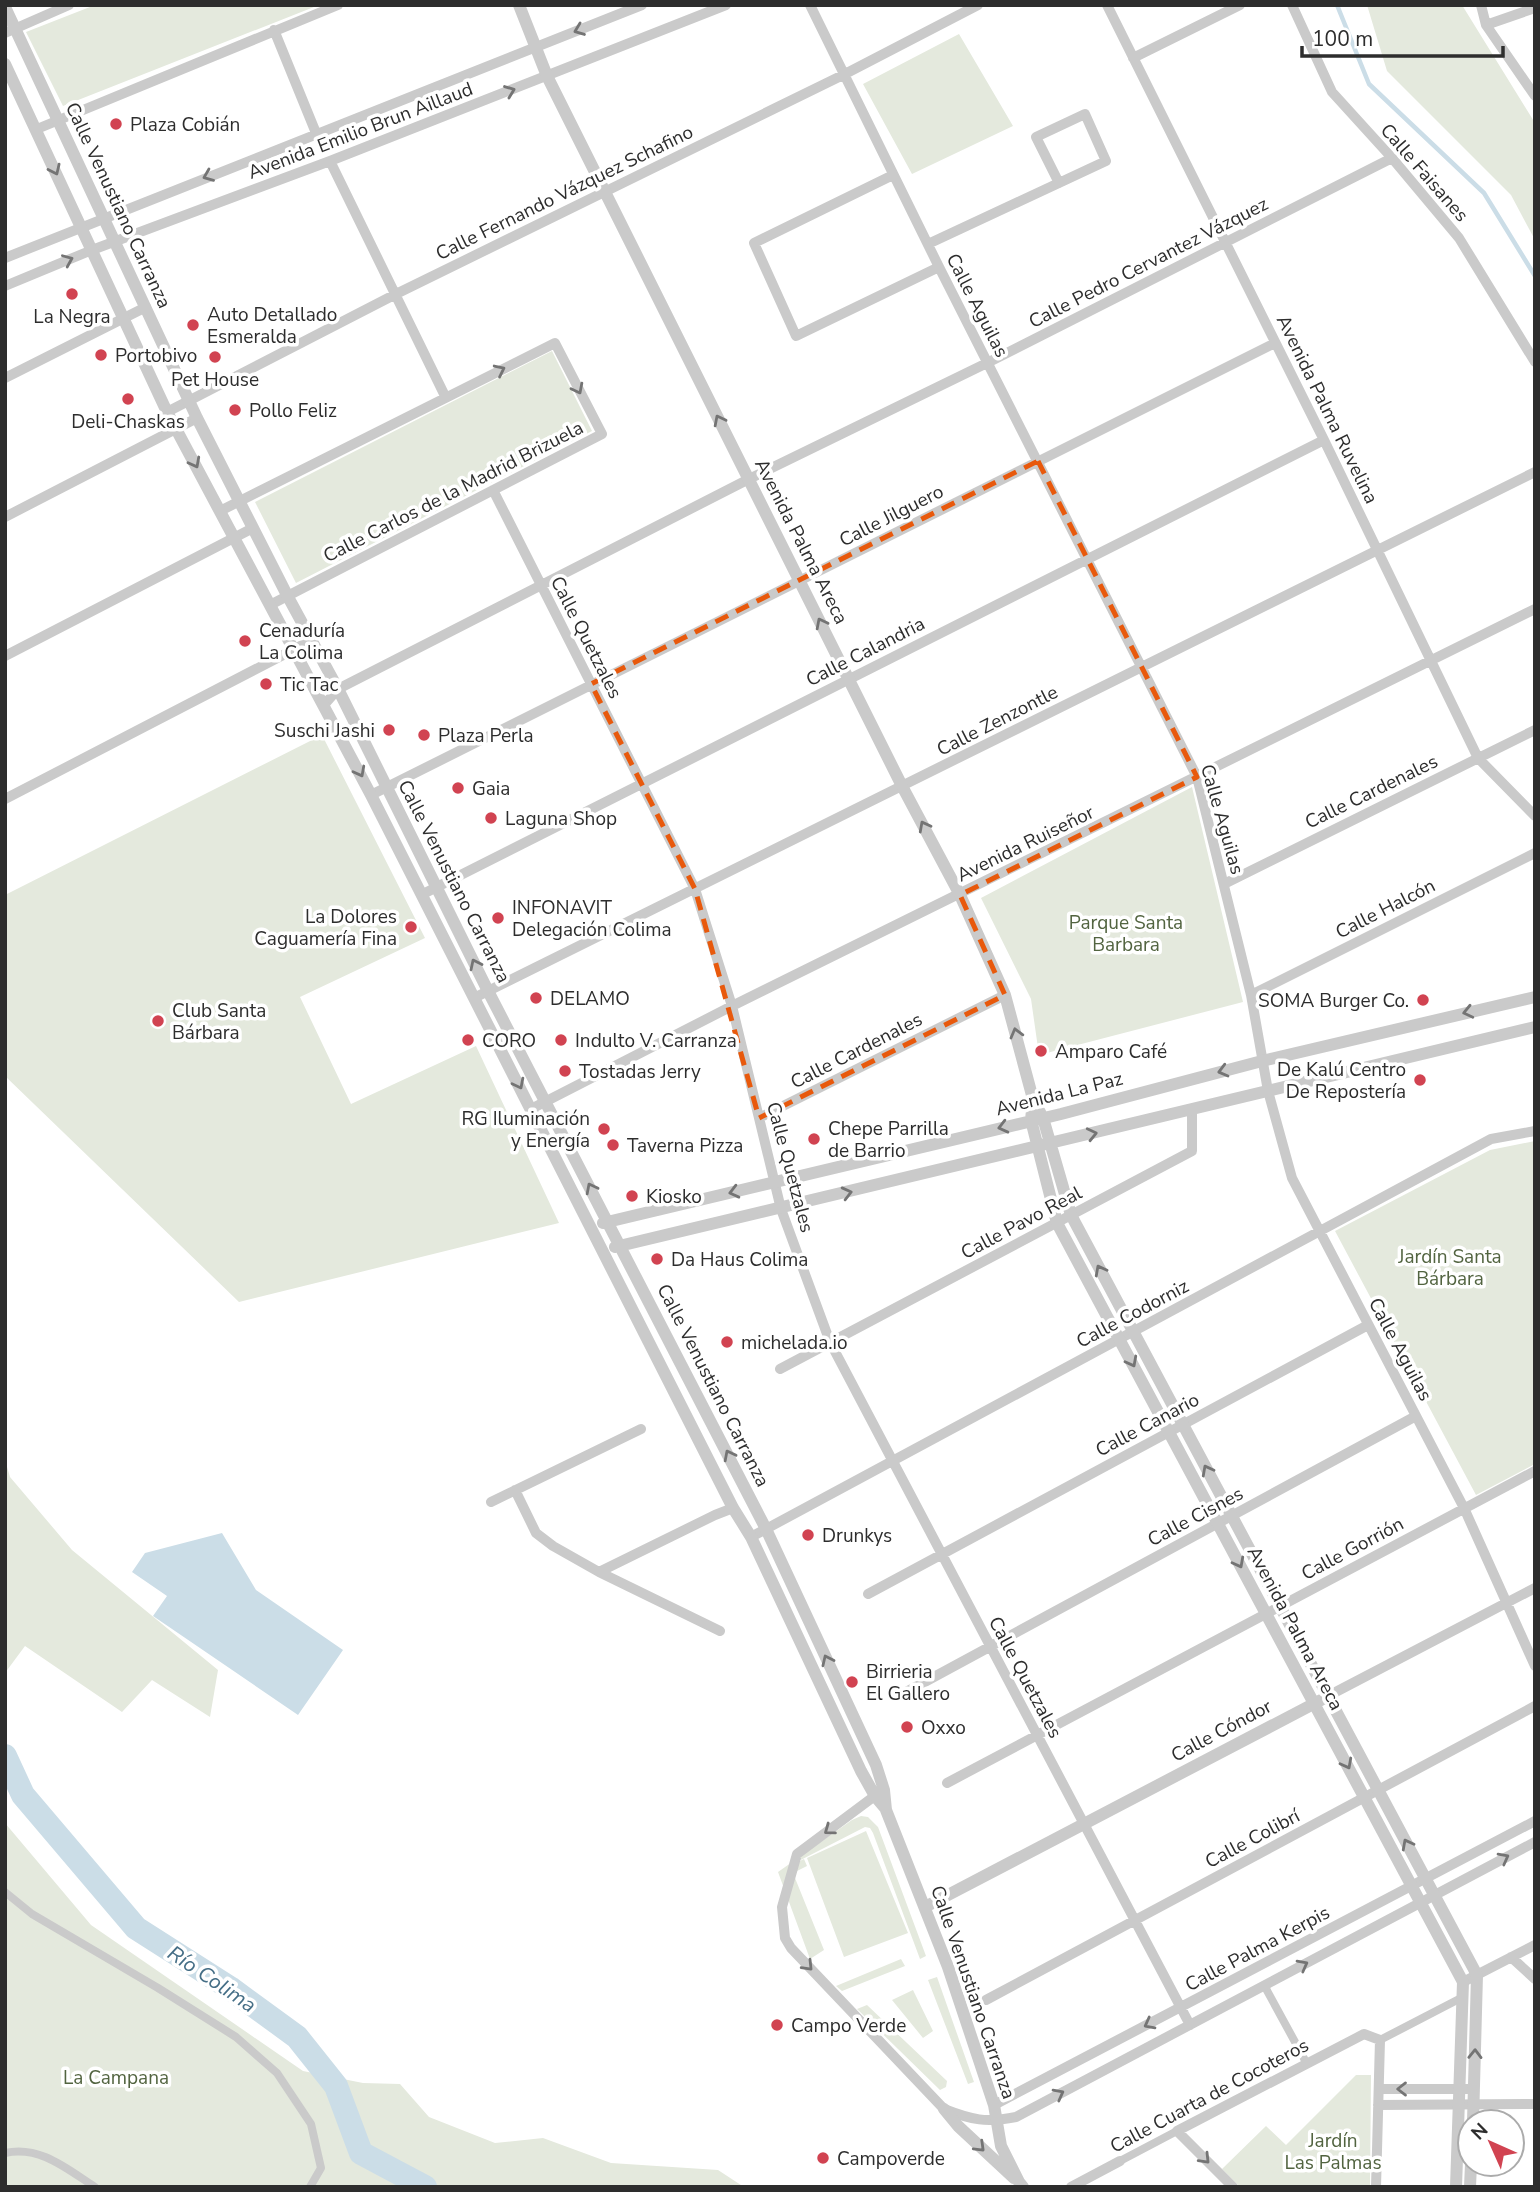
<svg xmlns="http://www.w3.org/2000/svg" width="1540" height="2192" font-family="'Nunito Sans',sans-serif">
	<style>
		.green { fill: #e4e9dd }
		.water { fill: #cbdde7 }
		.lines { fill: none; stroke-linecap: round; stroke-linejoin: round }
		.stream { stroke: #cbdde7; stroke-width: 4.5 }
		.river { stroke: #cbdde7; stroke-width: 24 }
		.pedestrian { stroke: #cacaca; stroke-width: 8 }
		.minor { stroke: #cacaca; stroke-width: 10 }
		.tertiary { stroke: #cacaca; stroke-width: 12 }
		.oneway { stroke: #747474 }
		.marked { fill: none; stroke: #e8590c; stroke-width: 5; stroke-dasharray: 14 9; stroke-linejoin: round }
		.poi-dot { fill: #d14351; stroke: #fff; stroke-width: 2.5 }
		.labels { text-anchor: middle; stroke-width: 7; stroke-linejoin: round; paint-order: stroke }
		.poi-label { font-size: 19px; fill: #2d2d2d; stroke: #fff; text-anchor: start }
		.street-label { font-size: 19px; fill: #2d2d2d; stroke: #fff }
		.park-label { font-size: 19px; fill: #526440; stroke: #fff }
		.water-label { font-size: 21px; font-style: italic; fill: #456e86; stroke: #fff }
	</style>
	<rect width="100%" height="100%" fill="#fff"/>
	<path class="green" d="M95,5H319L63,106L26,32Z
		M1367,5H1462L1535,123V240L1511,195L1387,71Z
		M959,34L1013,126L912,174L863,84Z
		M552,351L592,431L296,583L255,502Z
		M322,735L425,938L300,997L351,1104L476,1046L559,1223L239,1302L5,1076V895Z
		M1192,787L1243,1002L1039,1055L1031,999L981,898Z
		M1535,1141V1464L1476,1495L1335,1231L1490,1150Z
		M5,1460L10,1477L72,1550L218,1670L210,1717L152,1680L122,1712L25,1646L5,1673Z
		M861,1816L868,1817L878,1827L926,1956L920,1959L873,1833L870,1828L865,1827L787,1867L804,1859L807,1866L793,1873L824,1950L810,1959L778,1872L852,1820Z
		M5,1823L91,1925L303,2071L363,2083L400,2084L429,2117L495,2143L543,2138L611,2163L718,2170L744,2187H5Z
		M866,1831L908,1933L844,1957L807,1858Z
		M901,1959L905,1966L842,1991L836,1986Z
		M937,1977L974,2082L968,2084L928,1980Z
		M913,1990L933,2031L923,2038L892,2000Z
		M867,2005L947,2081L946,2087L940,2090L857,2009Z
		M1356,2075H1371L1370,2187H1240L1222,2169L1266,2126L1286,2145Z"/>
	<path class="water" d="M222,1533L256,1590L343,1650L298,1715L153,1616L167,1596L132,1572L145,1553Z"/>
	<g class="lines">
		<path class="stream" d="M1337,5L1369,84L1484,193L1535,276"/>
		<path class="river" d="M5,1756L23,1795L136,1928L230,1988L297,2037L336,2086L361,2153L425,2187"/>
		<path class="pedestrian" d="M5,1892L32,1914L158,1988L236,2037L277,2073L311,2124L321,2168L310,2187
			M1264,1985L1307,2064
			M1380,2040L1463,1997
			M5,2153C40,2145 67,2169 95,2187
			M1120,2161L1177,2131"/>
		<path class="minor" d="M810,5L939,267L1197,777L1251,995L1268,1091L1292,1178L1464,1508L1535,1666
			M1107,5L1324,440L1478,758L1535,816
			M1292,5L1332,92L1392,158L1459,238L1535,362
			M1481,5L1486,25L1535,96
			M1486,25L1535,8
			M274,30L316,133
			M5,33L69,5
			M1133,58L1240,5
			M37,129L338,5
			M330,161L445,396
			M893,175L754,243L796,336L939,267
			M928,244L1106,161L1085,114L1036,137L1059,183
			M5,258L642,5
			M5,286L92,250L330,161L726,5
			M5,378L146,307
			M167,412L396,294L843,75L978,5
			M493,490L695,889L732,1006L781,1209L830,1342L1190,2025
			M220,511L555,343L602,434L270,605
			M5,517L197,418
			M5,656L253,528
			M324,705L338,689L749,479L987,363L1392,158
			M371,795L1275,343
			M5,799L312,640
			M1224,884L1535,730
			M423,894L1324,440
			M1251,995L1535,853
			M474,998L1535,472
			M531,1109L732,1006L1535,609
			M759,1118L1005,995
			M780,1369L1192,1151V1110
			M515,1490L536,1533L553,1546L599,1572L720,1631
			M491,1502L641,1429
			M751,1537L1491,1139L1535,1131
			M599,1572L715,1515L733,1508
			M868,1594L1368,1325
			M908,1691L1416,1416
			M1328,1696L1535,1588
			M947,1783L1535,1471
			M880,1792L797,1854L782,1907L785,1938L791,1948L944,2109C972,2120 986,2123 1016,2117L1535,1842
			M1511,1957L1535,1979
			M1463,1982L1535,1945
			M986,2000L1535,1706
			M1379,2089H1474
			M994,2105L1535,1821
			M1378,2105L1535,2104
			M1071,2187L1120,2161
			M1233,2187L1177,2131L1364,2034L1380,2040L1376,2187"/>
		<path class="tertiary" d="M519,5L547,76L902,786L960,895L1005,995L1033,1099L1043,1118L1071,1215L1477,1975L1473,2122
			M5,7L197,418L287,595L338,689L488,991L766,1529L876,1765L884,1790L886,1810L948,1967L994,2105L1001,2146L1019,2182L1023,2187
			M5,64L167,412L371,795L733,1508L751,1537L861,1771L875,1796L886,1809
			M1033,1100L1031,1120L1057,1223L1463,1982L1456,2187
			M603,1223L1061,1114L1262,1061L1535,997
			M615,1247L1535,1027
			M925,1907L1321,1700
			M944,2109L958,2126L1014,2178
			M1470,2187L1471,2164"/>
	</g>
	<defs><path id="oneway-chevron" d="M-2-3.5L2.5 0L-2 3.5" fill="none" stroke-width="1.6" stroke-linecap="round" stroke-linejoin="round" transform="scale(1.75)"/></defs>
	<g class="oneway">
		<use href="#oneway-chevron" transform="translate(579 30) rotate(159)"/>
		<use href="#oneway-chevron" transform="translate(510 91) rotate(-21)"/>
		<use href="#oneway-chevron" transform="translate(55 170) rotate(65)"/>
		<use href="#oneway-chevron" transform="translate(208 176) rotate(158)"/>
		<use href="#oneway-chevron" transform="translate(68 260) rotate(-23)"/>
		<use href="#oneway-chevron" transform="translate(500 370) rotate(-26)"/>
		<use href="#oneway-chevron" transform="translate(578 389) rotate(63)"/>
		<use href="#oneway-chevron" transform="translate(719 420) rotate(-117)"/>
		<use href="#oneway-chevron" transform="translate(195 463) rotate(62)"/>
		<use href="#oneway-chevron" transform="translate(821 623) rotate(-117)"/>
		<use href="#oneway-chevron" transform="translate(360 772) rotate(62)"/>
		<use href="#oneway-chevron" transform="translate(924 826) rotate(-118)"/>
		<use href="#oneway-chevron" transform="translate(475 964) rotate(-116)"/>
		<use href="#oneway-chevron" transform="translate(1468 1012) rotate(167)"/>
		<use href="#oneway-chevron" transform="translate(1016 1033) rotate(-105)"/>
		<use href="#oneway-chevron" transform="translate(1223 1071) rotate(165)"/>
		<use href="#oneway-chevron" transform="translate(519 1084) rotate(63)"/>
		<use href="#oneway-chevron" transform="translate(1003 1127) rotate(166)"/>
		<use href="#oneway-chevron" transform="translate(1092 1134) rotate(-13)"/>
		<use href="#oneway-chevron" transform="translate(591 1188) rotate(-117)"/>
		<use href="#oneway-chevron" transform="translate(734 1192) rotate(166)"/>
		<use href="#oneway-chevron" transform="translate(847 1193) rotate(-14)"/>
		<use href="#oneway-chevron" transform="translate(1100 1270) rotate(-118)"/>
		<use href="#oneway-chevron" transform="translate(1132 1362) rotate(62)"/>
		<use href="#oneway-chevron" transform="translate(729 1455) rotate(-117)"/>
		<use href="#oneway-chevron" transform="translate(1207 1470) rotate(-118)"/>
		<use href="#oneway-chevron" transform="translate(1239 1563) rotate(62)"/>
		<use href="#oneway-chevron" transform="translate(827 1660) rotate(-115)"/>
		<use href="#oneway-chevron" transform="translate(1347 1764) rotate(62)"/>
		<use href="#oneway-chevron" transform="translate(829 1830) rotate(144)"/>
		<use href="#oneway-chevron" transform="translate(1407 1844) rotate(-118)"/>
		<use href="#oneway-chevron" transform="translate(1504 1858) rotate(-28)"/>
		<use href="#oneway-chevron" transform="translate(1303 1965) rotate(-28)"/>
		<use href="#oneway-chevron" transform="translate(808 1966) rotate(46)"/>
		<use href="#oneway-chevron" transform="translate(1149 2024) rotate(152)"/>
		<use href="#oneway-chevron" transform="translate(1475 2054) rotate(-89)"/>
		<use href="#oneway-chevron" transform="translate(1402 2089) rotate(180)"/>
		<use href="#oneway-chevron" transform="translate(1059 2094) rotate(-28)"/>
		<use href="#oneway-chevron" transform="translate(980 2147) rotate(44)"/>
		<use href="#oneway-chevron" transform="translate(1205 2159) rotate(46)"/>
	</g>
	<path class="marked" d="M1038,461L1197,777L960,895L1005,995L759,1118L695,889L591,684Z"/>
	<g class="poi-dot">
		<circle cx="116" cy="124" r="7"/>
		<circle cx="72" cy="294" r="7"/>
		<circle cx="193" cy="325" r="7"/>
		<circle cx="101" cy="355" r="7"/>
		<circle cx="215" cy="357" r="7"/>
		<circle cx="128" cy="399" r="7"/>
		<circle cx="235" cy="410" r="7"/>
		<circle cx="245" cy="641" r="7"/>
		<circle cx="266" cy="684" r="7"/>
		<circle cx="389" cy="730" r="7"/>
		<circle cx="424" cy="735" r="7"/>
		<circle cx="458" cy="788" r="7"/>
		<circle cx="491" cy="818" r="7"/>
		<circle cx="498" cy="918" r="7"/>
		<circle cx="411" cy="927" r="7"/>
		<circle cx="536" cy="998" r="7"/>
		<circle cx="1423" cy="1000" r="7"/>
		<circle cx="158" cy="1021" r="7"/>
		<circle cx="468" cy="1040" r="7"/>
		<circle cx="561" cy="1040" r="7"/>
		<circle cx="1041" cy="1051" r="7"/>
		<circle cx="565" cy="1071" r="7"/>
		<circle cx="1420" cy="1080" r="7"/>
		<circle cx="604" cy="1129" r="7"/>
		<circle cx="814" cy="1139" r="7"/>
		<circle cx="613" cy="1145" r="7"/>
		<circle cx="632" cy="1196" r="7"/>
		<circle cx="657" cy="1259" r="7"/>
		<circle cx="727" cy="1342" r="7"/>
		<circle cx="808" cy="1535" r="7"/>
		<circle cx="852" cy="1682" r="7"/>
		<circle cx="907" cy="1727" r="7"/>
		<circle cx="777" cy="2025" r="7"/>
		<circle cx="823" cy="2158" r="7"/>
	</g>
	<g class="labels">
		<g class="poi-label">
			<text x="130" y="131">Plaza Cobián</text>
			<text x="207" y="321">Auto Detallado<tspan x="207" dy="22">Esmeralda</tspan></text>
			<text x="72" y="323" text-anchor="middle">La Negra</text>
			<text x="115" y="362">Portobivo</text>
			<text x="215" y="386" text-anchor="middle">Pet House</text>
			<text x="249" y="417">Pollo Feliz</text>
			<text x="128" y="428" text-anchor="middle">Deli-Chaskas</text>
			<text x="259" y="637">Cenaduría<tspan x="259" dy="22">La Colima</tspan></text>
			<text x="280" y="691">Tic Tac</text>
			<text x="375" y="737" text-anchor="end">Suschi Jashi</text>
			<text x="438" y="742">Plaza Perla</text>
			<text x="472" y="795">Gaia</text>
			<text x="505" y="825">Laguna Shop</text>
			<text x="512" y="914">INFONAVIT<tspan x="512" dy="22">Delegación Colima</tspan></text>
			<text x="397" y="923" text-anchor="end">La Dolores<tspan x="397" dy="22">Caguamería Fina</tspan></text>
			<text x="550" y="1005">DELAMO</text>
			<text x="1409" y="1007" text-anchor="end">SOMA Burger Co.</text>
			<text x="172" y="1017">Club Santa<tspan x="172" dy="22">Bárbara</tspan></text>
			<text x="482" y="1047">CORO</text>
			<text x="575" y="1047">Indulto V. Carranza</text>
			<text x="1055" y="1058">Amparo Café</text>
			<text x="1406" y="1076" text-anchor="end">De Kalú Centro<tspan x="1406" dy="22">De Repostería</tspan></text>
			<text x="579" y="1078">Tostadas Jerry</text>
			<text x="590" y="1125" text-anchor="end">RG Iluminación<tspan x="590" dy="22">y Energía</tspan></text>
			<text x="828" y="1135">Chepe Parrilla<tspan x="828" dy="22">de Barrio</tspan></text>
			<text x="627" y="1152">Taverna Pizza</text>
			<text x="646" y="1203">Kiosko</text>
			<text x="671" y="1266">Da Haus Colima</text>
			<text x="741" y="1349">michelada.io</text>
			<text x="822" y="1542">Drunkys</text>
			<text x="866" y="1678">Birrieria<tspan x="866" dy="22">El Gallero</tspan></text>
			<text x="921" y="1734">Oxxo</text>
			<text x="791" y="2032">Campo Verde</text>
			<text x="837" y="2165">Campoverde</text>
		</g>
		<g class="street-label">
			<text transform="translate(360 130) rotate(-21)" y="7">Avenida Emilio Brun Aillaud</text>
			<text transform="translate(1425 172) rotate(49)" y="7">Calle Faisanes</text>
			<text transform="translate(564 192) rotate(-26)" y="7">Calle Fernando Vázquez Schafino</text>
			<text transform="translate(119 205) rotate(65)" y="7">Calle Venustiano Carranza</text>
			<text transform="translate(1148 262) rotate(-27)" y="7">Calle Pedro Cervantez Vázquez</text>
			<text transform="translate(978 305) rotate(63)" y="7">Calle Aguilas</text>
			<text transform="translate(1328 409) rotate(64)" y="7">Avenida Palma Ruvelina</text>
			<text transform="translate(453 491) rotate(-27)" y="7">Calle Carlos de la Madrid Brizuela</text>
			<text transform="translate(891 515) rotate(-27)" y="7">Calle Jilguero</text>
			<text transform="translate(802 541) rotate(63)" y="7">Avenida Palma Areca</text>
			<text transform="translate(587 637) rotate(63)" y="7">Calle Quetzales</text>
			<text transform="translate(865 651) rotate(-27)" y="7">Calle Calandria</text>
			<text transform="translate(997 720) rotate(-27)" y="7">Calle Zenzontle</text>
			<text transform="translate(1371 791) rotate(-26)" y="7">Calle Cardenales</text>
			<text transform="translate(1223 819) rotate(74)" y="7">Calle Aguilas</text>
			<text transform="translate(1025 843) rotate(-26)" y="7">Avenida Ruiseñor</text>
			<text transform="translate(455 881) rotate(63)" y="7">Calle Venustiano Carranza</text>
			<text transform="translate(1385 908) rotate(-27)" y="7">Calle Halcón</text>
			<text transform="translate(856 1050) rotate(-27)" y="7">Calle Cardenales</text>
			<text transform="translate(1059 1093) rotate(-14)" y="7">Avenida La Paz</text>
			<text transform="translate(791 1167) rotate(75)" y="7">Calle Quetzales</text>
			<text transform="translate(1021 1222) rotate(-28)" y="7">Calle Pavo Real</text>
			<text transform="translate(1132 1313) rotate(-28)" y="7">Calle Codorniz</text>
			<text transform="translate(1401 1349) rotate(62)" y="7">Calle Aguilas</text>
			<text transform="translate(714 1385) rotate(63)" y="7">Calle Venustiano Carranza</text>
			<text transform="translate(1147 1424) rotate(-28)" y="7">Calle Canario</text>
			<text transform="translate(1195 1516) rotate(-28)" y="7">Calle Cisnes</text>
			<text transform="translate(1352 1548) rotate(-28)" y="7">Calle Gorrión</text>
			<text transform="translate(1296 1628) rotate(62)" y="7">Avenida Palma Areca</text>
			<text transform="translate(1026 1677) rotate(62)" y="7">Calle Quetzales</text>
			<text transform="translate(1221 1730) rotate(-28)" y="7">Calle Cóndor</text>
			<text transform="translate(1252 1838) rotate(-28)" y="7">Calle Colibrí</text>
			<text transform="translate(1257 1948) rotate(-28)" y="7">Calle Palma Kerpis</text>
			<text transform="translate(974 1992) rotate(71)" y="7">Calle Venustiano Carranza</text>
			<text transform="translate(1209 2095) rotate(-28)" y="7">Calle Cuarta de Cocoteros</text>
		</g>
		<g class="park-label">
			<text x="1126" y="929">Parque Santa<tspan x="1126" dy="22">Barbara</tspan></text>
			<text x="1450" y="1263">Jardín Santa<tspan x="1450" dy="22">Bárbara</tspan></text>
			<text x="116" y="2084">La Campana</text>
			<text x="1333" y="2147">Jardín<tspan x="1333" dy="22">Las Palmas</tspan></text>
		</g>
		<g class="water-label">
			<text transform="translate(212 1979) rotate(34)" y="7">Río Colima</text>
		</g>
	</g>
	<rect width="1540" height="2192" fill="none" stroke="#2d2d2d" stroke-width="14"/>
	<g transform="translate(1491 2143) rotate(315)"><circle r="33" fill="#ffffff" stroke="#ababab" stroke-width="2"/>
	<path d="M0-5L12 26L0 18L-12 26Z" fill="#d14351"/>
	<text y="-10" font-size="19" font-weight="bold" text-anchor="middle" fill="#2d2d2d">N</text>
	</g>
	<path d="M1302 46v10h201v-10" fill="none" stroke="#2d2d2d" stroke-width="3.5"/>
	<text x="1312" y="46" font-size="21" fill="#2d2d2d" stroke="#ffffff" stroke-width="5" paint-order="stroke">100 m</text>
</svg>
